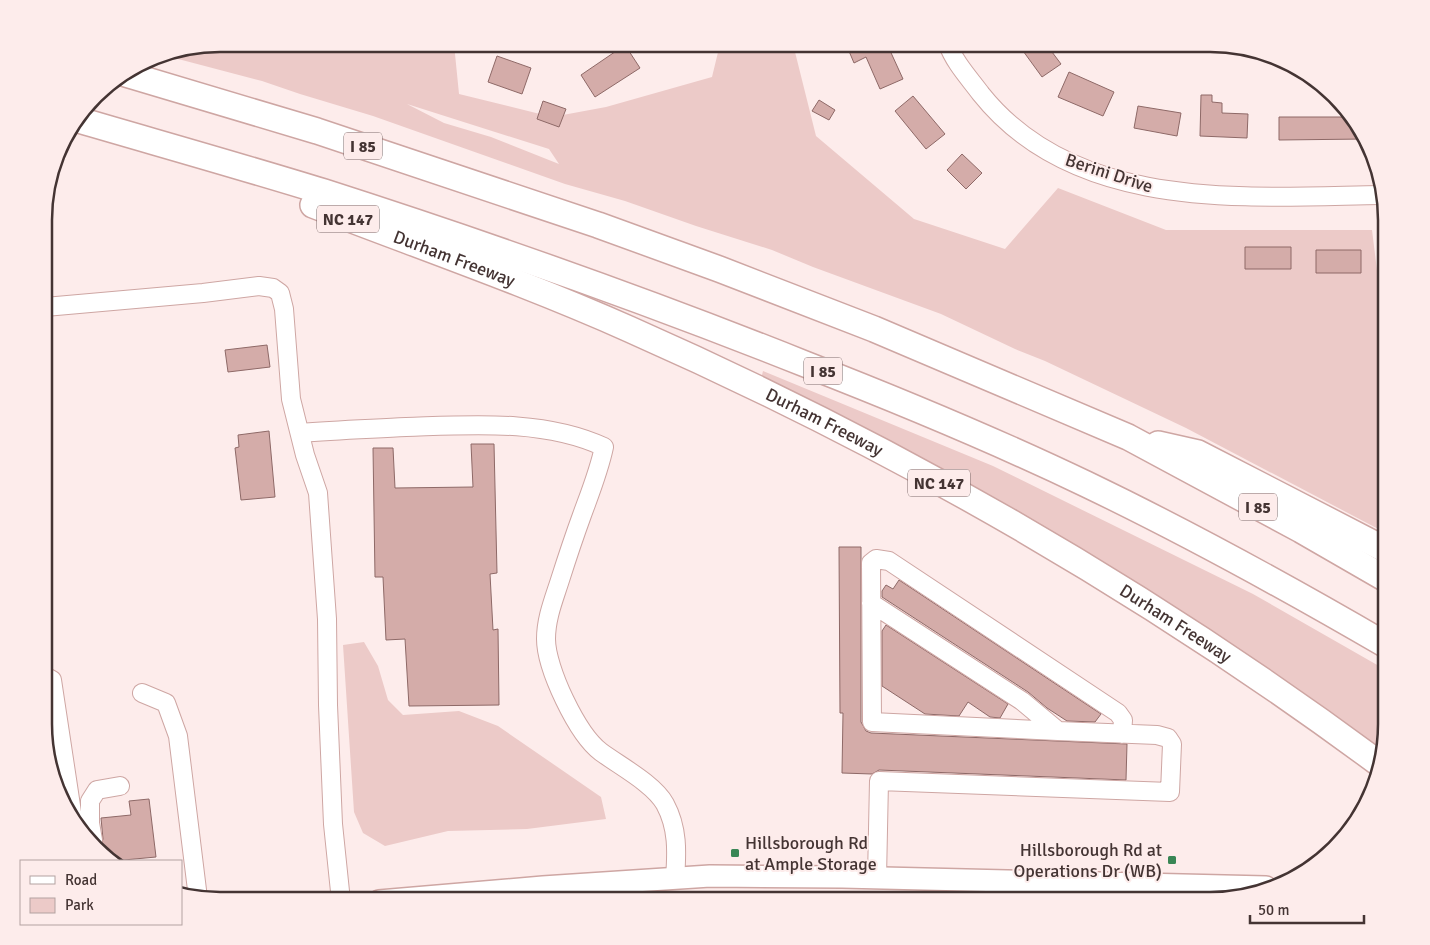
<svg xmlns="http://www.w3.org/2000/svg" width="1430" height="945" font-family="Signika,sans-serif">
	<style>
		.green { fill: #eccac8; fill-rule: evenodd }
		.building { fill: #d4aca9; stroke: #8e6967 }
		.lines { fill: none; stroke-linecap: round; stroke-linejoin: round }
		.minor-casing { stroke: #cea6a3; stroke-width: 20 }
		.major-casing { stroke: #cea6a3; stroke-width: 24 }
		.highway-casing { stroke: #cea6a3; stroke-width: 28 }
		.minor { stroke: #fff; stroke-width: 18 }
		.major { stroke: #fff; stroke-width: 21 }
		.highway { stroke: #fff; stroke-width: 25 }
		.poi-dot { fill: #398655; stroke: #fdeceb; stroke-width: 2 }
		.labels { text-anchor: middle; stroke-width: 4; stroke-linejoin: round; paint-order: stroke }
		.shield { fill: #fdeceb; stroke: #7c6b6a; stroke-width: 1 }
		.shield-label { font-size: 16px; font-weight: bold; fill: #443433 }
		.street-label { font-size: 18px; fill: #443433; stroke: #fdeceb }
		.poi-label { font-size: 18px; fill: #443433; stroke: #fdeceb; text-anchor: start }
		.rim { fill: none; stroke: #443433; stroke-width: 2.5 }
	</style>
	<rect width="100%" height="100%" fill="#fdeceb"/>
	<path class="green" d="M221,44H454L459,94L552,117L606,107L712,77L720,44H793L816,136L914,219L1005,249L1058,188L1166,230H1372L1384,327L1386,328V533L1186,428L1045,361L1015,349L941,314L813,267L772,250L696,226L625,201L565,184L373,116L300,94L262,81L163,55L187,50L208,51L198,48ZM407,104L549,149L559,164L491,137L444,123Z
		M763,371L993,466L1253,594L1386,670V736L1381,749L1226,641L1155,595L1071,544L761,379Z
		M364,642L378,666L388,700L403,715L459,711L498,726L601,797L606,819L527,829L448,831L385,846L363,833L354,812L343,645Z
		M853,894L906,901H829L830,898Z"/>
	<path class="building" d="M846,44H887L903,79L880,89L866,57L854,63Z
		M1018,44H1046L1061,64L1042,77Z
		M625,45L640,68L595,97L581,75Z
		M497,56L531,68L522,94L488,82Z
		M1069,72L1114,92L1103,116L1058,97Z
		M1201,95H1212V102L1222,103V113L1248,114L1247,138L1200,136Z
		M913,96L945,134L926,149L895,111Z
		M819,100L835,110L829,120L812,111Z
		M543,101L566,109L559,127L537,119Z
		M1138,106L1181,113L1177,136L1134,128Z
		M1279,117H1349L1363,132L1365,139L1279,140Z
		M962,154L982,173L966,189L947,170Z
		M1245,247H1291V269H1245Z
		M1316,250H1361V273H1316Z
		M267,345L270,367L228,372L225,350Z
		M269,431L275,497L241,500L235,448L239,447L238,435Z
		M471,444H494L497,573L490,574L493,630L498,629L499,705L409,706L405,639L386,640L383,577H375L373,448H393L395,488L473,487Z
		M839,547H861V722L866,731L871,733L1127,744L1126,780L879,770L872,774L842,773L843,713H840Z
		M899,580L1101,714L1095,722L1067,721L1047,708L1028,692L882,597V591L886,585L893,589Z
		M886,625L1008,704L1000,718L990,717L968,702L959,716L925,714L882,686V631Z
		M149,799L156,857L113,861L100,848L103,839L101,818L131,815L129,801Z"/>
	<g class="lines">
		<defs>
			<path id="minor" d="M948,44C954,62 970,79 981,94C1076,213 1246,197 1382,195
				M45,307L203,293L259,286L273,288L280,293L284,309L291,399L305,455L318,493L327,619L328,705L333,824L341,901
				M300,433C335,430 370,429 406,427C471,425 544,419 604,447C599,471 590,493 582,515C574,537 567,558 560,580C554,599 546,618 546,639C546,668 577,734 601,752C620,766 654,784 665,804C678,828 677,852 675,878
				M871,603L1022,701L1058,731L1157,735L1168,738L1172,744L1170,792L879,781L877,878
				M45,676L52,680L73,819
				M142,693L166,703L178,736L198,898
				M1058,731L872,722L871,563L876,559L889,561L1118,713L1123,720L1122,734
				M93,840L90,823V801L97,790L120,786
				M1084,901L1086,883"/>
			<path id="major" d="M379,901L543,887L710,876L842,877L1266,887"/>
			<g id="highway">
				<path d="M126,74L317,131L598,225L719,269L874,329L1128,437L1301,530L1386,579"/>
				<path d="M79,120C161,144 243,167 324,192C486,244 647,301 805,364C900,401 994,440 1086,484C1188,533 1288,588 1386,645"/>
				<path id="s1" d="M313,205C419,246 526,283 629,329C892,445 1146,591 1377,762"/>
				<path d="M1158,444L1198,453L1386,550"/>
			</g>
		</defs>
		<use href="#minor" class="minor-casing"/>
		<use href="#major" class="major-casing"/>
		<use href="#highway" class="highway-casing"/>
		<use href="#minor" class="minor"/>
		<use href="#major" class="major"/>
		<use href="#highway" class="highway"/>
	</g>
	<g class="poi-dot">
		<rect x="730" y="848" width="10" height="10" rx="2.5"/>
		<rect x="1167" y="855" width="10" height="10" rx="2.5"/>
	</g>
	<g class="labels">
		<g class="shield">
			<rect x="344" y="132.5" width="38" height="27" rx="4"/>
			<rect x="317" y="205.5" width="62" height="27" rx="4"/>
			<rect x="804" y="357.5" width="38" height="27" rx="4"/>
			<rect x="908" y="469.5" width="62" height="27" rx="4"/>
			<rect x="1239" y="493.5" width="38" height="27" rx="4"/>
		</g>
		<g class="shield-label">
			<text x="363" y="152">I 85</text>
			<text x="348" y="225">NC 147</text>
			<text x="823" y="377">I 85</text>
			<text x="939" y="489">NC 147</text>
			<text x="1258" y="513">I 85</text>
		</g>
		<g class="street-label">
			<text transform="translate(1109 173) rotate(18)" y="6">Berini Drive</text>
			<text dy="6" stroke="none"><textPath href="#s1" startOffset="151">Durham Freeway</textPath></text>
			<text dy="6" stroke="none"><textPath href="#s1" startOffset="556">Durham Freeway</textPath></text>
			<text dy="6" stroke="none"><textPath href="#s1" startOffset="961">Durham Freeway</textPath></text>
		</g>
		<g class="poi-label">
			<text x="745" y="849">Hillsborough Rd<tspan x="745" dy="21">at Ample Storage</tspan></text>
			<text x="1162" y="856" text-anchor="end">Hillsborough Rd at<tspan x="1162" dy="21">Operations Dr (WB)</tspan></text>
		</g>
	</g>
	<path d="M0 0H1430V945H0ZM220 52H1210A168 168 0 0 1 1378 220V724A168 168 0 0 1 1210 892H220A168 168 0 0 1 52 724V220A168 168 0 0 1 220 52Z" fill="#fdeceb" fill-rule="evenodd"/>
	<path class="rim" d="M220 52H1210A168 168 0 0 1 1378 220V724A168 168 0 0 1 1210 892H220A168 168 0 0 1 52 724V220A168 168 0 0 1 220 52Z"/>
	<rect x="20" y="860" width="162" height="65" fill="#fdeceb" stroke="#b3a2a1"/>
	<rect x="30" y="876" width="25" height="8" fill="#ffffff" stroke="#b3a2a1"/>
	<text x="65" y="885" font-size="15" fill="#443433">Road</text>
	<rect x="30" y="898" width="25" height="15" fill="#eccac8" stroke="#b3a2a1"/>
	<text x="65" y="910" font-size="15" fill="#443433">Park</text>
	<path d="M1250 915v8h114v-8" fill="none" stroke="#443433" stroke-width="2.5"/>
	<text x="1258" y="915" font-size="15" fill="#443433" stroke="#fdeceb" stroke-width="4" paint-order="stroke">50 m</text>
</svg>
